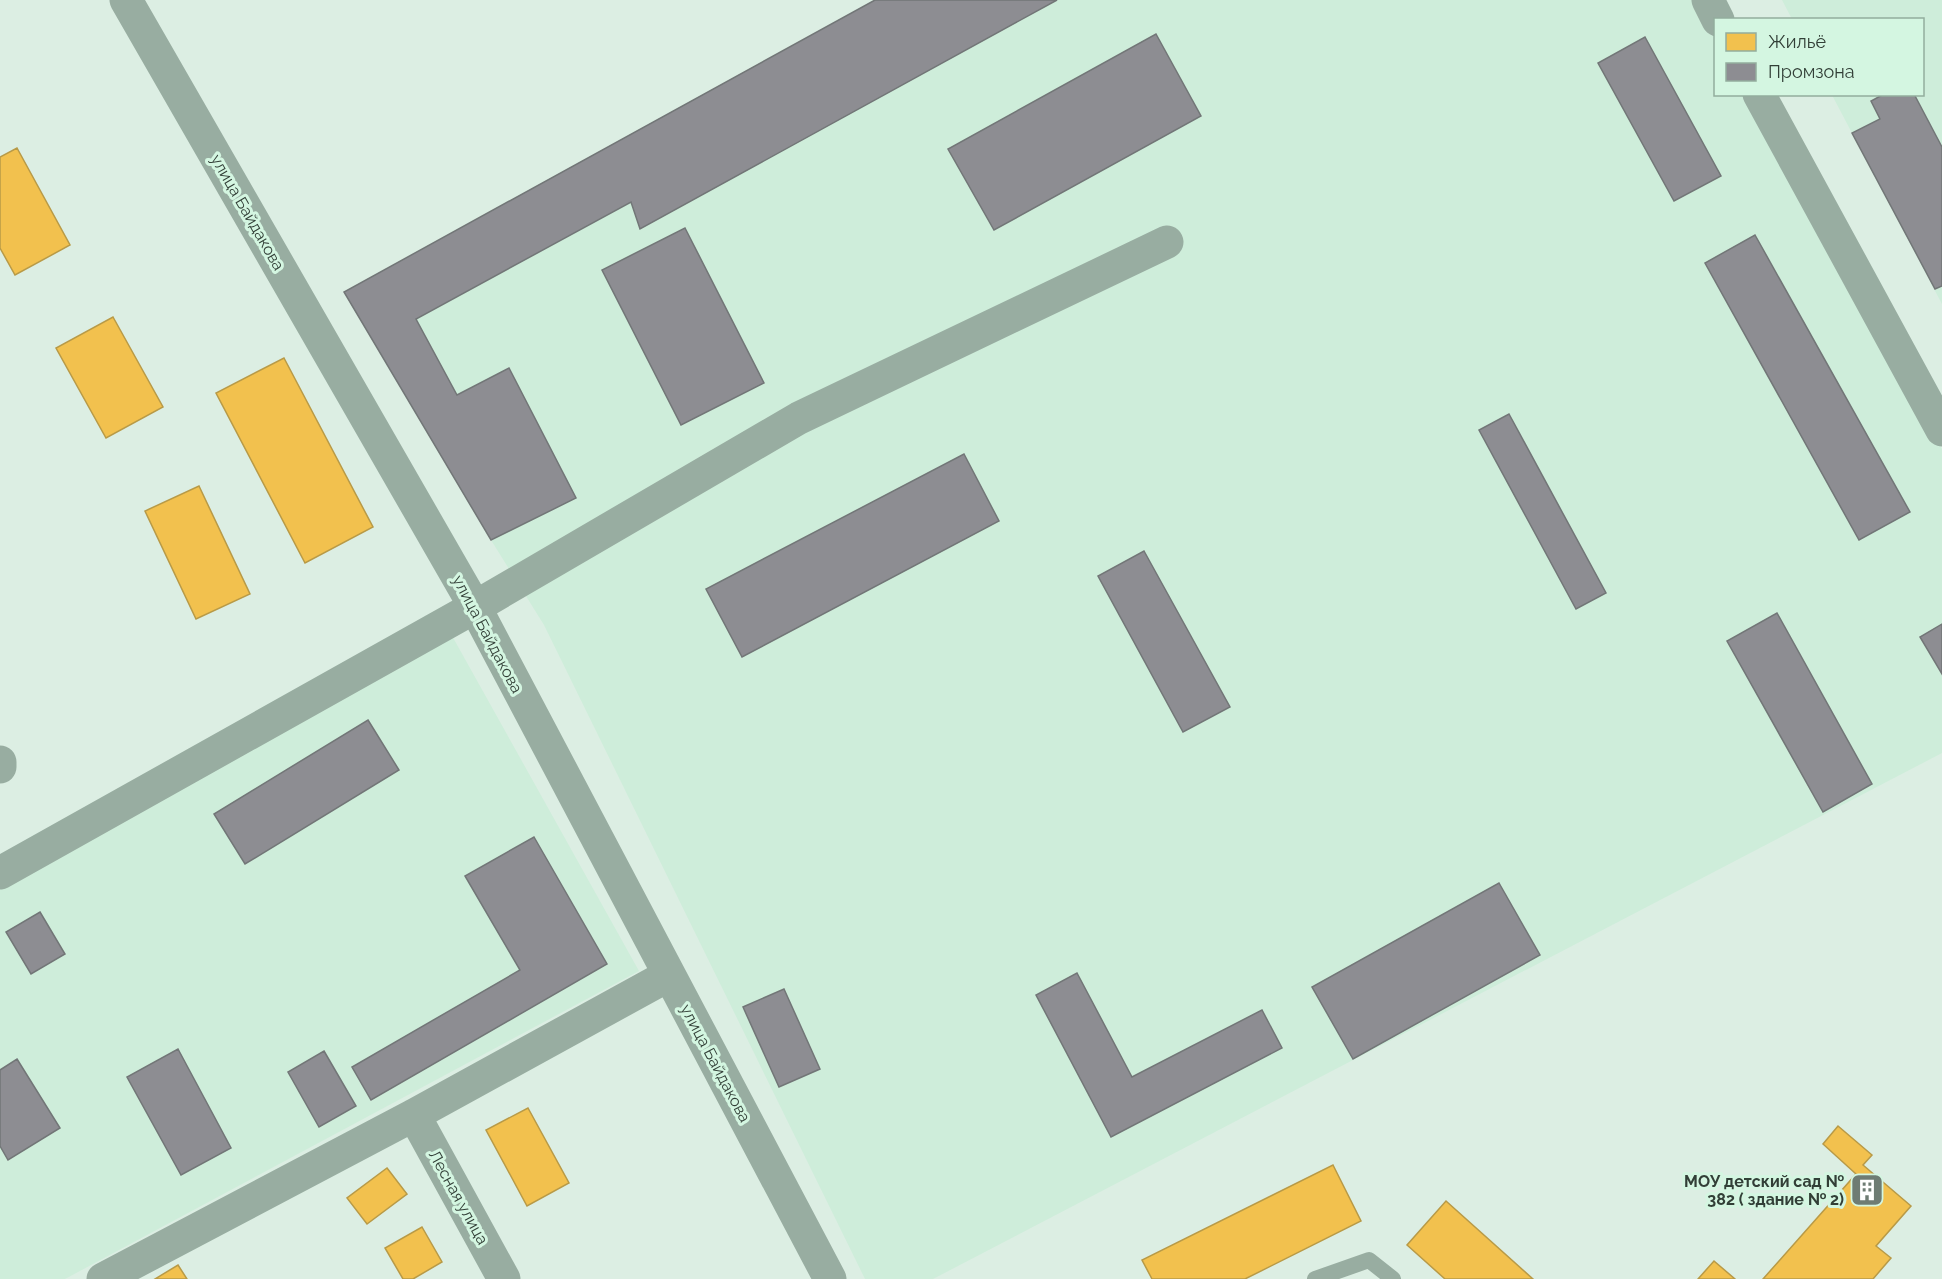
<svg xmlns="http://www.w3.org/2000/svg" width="1942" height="1279" font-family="Raleway,sans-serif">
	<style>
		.built { fill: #ceedda }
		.homes { fill: #f2c14e; stroke: #b89a47; stroke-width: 1.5 }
		.industry { fill: #8d8d92; stroke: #727677; stroke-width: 1.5 }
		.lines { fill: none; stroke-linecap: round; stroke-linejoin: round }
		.lane { stroke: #98ada1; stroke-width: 16 }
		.street { stroke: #98ada1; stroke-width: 33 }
		.labels { text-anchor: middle; stroke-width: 6; stroke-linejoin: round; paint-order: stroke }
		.street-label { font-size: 16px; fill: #323f37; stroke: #d4f6e1 }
		.poi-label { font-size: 16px; font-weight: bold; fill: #323f37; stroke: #d4f6e1; text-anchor: end }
	</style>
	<rect width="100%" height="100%" fill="#dceee3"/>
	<path class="built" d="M875,0H1699L1715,30L1716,94L1750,95L1942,449V753L933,1279H865L544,625L491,540L344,292Z
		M1782,0H1942V304L1832,95L1922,94V20L1792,19Z
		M451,634L639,971L65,1279H0V887Z"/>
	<path class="homes" d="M17,148L70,245L15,275L0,248V157Z
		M113,317L163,407L106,438L56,348Z
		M284,358L373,527L305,563L216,393Z
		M199,486L250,594L196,619L145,511Z
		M528,1108L569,1183L527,1206L486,1130Z
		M1838,1126L1872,1155L1863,1165L1911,1206L1876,1246L1891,1258L1873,1279H1763L1856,1174L1823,1144Z
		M1333,1165L1361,1221L1245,1279H1152L1142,1260Z
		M387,1168L407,1194L367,1224L347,1198Z
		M1446,1201L1533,1279H1445L1407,1245Z
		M422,1227L442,1262L413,1279H403L385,1248Z
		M1714,1261L1735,1279H1698Z
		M178,1265L187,1279H155Z"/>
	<path class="industry" d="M875,0H1057L640,229L631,202L416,319L457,395L509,368L576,498L491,540L344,292Z
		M1156,34L1201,116L994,230L948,149Z
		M1645,37L1721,176L1674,201L1598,63Z
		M1884,94H1914L1942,147V286L1935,289L1852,133L1880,119L1871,101Z
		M685,228L764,383L681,425L602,270Z
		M1755,235L1910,512L1859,540L1705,263Z
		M1509,414L1606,593L1576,609L1479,430Z
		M964,454L999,521L742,657L706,589Z
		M1144,551L1230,707L1183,732L1098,576Z
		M1777,613L1872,784L1823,812L1727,641Z
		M1942,624V674L1920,637Z
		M368,720L399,770L245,864L214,814Z
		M534,837L607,964L371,1100L352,1067L520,970L465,876Z
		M1499,883L1540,955L1353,1059L1312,987Z
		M40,912L65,954L31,974L6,932Z
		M1077,973L1132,1077L1262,1010L1282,1048L1111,1137L1036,995Z
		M784,989L820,1069L779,1087L743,1007Z
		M178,1049L231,1148L181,1175L127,1077Z
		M324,1051L356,1106L319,1127L288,1072Z
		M17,1059L60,1128L8,1160L0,1146V1070Z"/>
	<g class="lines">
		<path class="lane" d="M1315,1279L1369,1260L1393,1279"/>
		<path class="street" d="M126,0L475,607L830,1279
			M1708,0L1718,20
			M1759,94L1942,430
			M0,762V767
			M0,873L475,607L799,418L1167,242
			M414,1115L504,1279
			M103,1279L414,1115L669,975"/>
	</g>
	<defs>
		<symbol id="building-square" viewBox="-11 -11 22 22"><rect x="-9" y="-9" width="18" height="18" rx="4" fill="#6e7c73" stroke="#d4f6e1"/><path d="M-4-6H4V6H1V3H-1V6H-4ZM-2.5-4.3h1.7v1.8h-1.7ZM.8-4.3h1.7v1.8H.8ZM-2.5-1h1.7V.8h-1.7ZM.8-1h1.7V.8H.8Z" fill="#fff"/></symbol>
	</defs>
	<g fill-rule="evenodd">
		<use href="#building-square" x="1848" y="1171" width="38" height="38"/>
	</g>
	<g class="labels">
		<g class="street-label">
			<text transform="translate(248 212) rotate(60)" y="6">улица Байдакова</text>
			<text transform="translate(488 634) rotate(62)" y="6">улица Байдакова</text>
			<text transform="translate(716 1063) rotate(62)" y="6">улица Байдакова</text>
			<text transform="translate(459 1197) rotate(61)" y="6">Лесная улица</text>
		</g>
		<g class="poi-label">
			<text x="1844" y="1187">МОУ детский сад №<tspan x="1844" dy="18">382 ( здание № 2)</tspan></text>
		</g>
	</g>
	<rect x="1714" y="18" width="210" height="78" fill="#d4f6e1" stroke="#93ad9d" stroke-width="1.5"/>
	<rect x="1726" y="33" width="30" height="18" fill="#f2c14e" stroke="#93ad9d" stroke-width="1.5"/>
	<text x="1768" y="48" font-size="18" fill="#323f37">Жильё</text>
	<rect x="1726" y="63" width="30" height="18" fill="#8d8d92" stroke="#93ad9d" stroke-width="1.5"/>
	<text x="1768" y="78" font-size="18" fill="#323f37">Промзона</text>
</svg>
